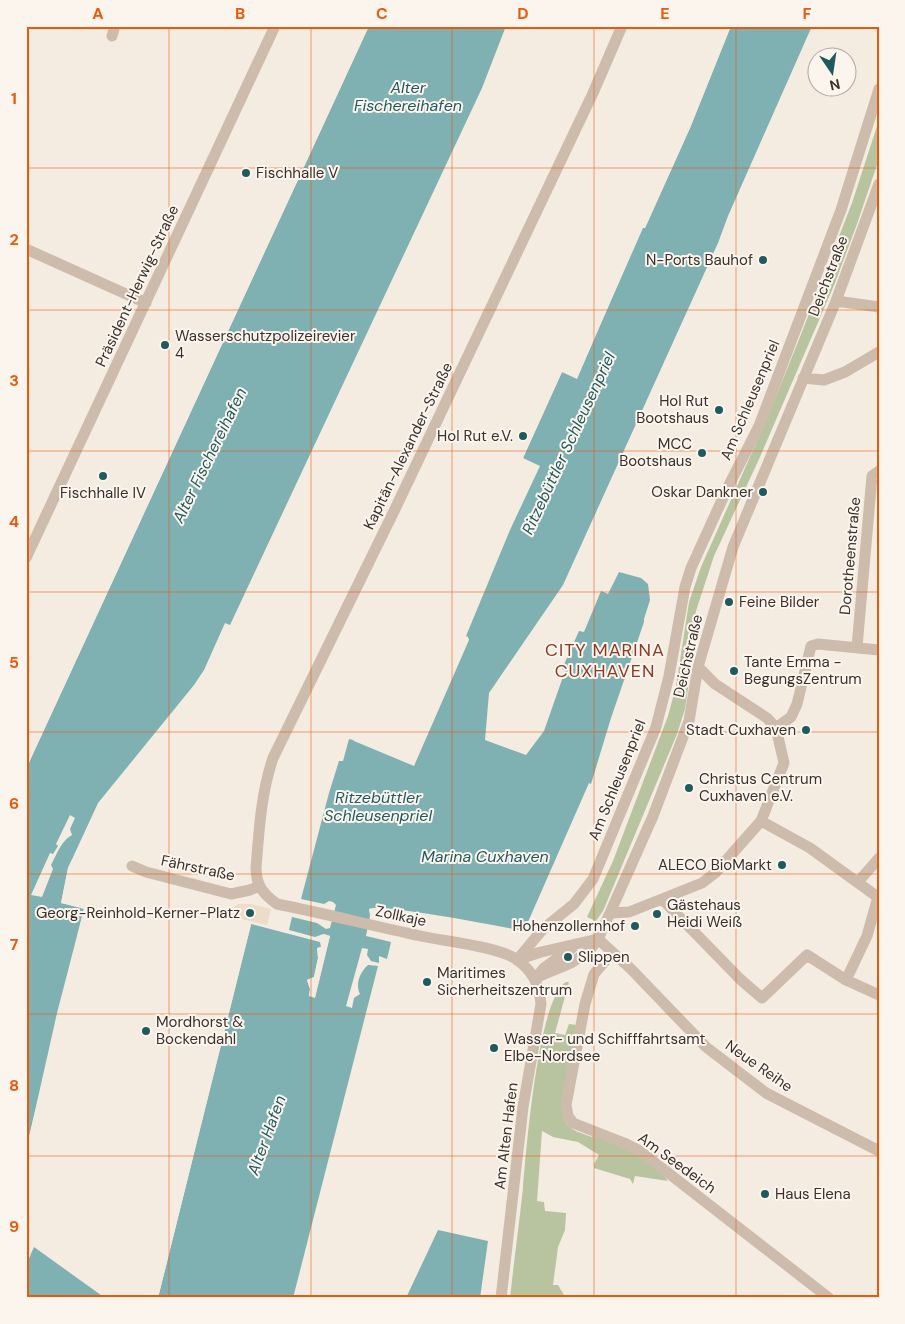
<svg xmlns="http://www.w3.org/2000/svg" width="905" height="1324" font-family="'DM Sans',sans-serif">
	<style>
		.green { fill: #b8c4a0 }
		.plaza { fill: #ecdcc8 }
		.water { fill: #7fb0b2; fill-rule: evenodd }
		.pier { fill: #f4ebe1 }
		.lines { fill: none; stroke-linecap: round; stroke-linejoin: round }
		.minor { stroke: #cdbbac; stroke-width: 11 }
		.grid { fill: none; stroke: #e8590c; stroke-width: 1; stroke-opacity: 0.55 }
		.poi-dot { fill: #1f5a5e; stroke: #fbf5ee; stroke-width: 2 }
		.labels { text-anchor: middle; stroke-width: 4; stroke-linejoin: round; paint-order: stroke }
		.poi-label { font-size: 15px; fill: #3b302b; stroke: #fbf5ee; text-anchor: start }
		.street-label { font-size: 15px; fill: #3b302b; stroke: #fbf5ee }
		.water-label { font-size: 16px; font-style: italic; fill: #1f5a5e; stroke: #fbf5ee }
		.quarter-label { font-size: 18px; letter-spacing: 1px; fill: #8c3b22; stroke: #fbf5ee }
		.neatline { fill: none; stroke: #e8590c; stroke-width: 2 }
		.grid-label { font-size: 16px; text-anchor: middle; font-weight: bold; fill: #e8590c }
	</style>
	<rect width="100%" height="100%" fill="#f4ebe1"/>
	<path class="green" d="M879,120V159L857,224L835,283L760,457L714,556L696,611L692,639L689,682L685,709L677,734L603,911L596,921L587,917L613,861L668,716L676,686L689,602L701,567L766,421L800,337L852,203Z
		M566,982H569L555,1033L565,1035L569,1024L577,1025L562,1111C565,1130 576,1131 592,1137L593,1135C617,1145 653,1159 668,1181L635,1176L633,1184L630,1179L594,1168V1164L599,1155L578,1142L553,1137L542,1131L537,1201L544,1202L545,1211L566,1213L565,1230L558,1247L553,1285H558L564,1295L581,1298H510C514,1261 519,1225 523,1188C526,1153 538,998 566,982Z"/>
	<path class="plaza" d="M237,904H251L271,909L267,925L229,916L232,910Z"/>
	<path class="water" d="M369,26H506L482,88L230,625L225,623L204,670L194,685L98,803L68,868L61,903L84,908L26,1149V769ZM70,815L75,818L70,829L72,835C61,841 57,854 51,865L53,869L42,897L31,895L50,853L53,854L58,846L56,844Z
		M731,26H812L728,216L718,243L563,585L489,693L485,740L526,755L544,731L565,671L562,669L579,631L584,632L601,591L608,594L619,572L641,578L648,584L650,600L644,619V622L611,718L591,784L589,783L524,931C503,927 381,903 369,909L370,916L366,936L391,942L387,959L379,956V963L371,961L367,955L368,949L362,948L346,1006L352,1008L354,998L360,994C355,984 360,972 368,965L378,966L293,1298H158L251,924L320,942L321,947L317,948L318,958L314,977L307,980L310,989L309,996L315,997L330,936L323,934L315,937L289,930L292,917L317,923L326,929L330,928L336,905L333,902L329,901L324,904L301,899L329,793L339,761H343L349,739L353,740L354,741L414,766L469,640L468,637L466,636L510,530L540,466L523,458L562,372L577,378L643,228H645L690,128Z
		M438,1230L488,1241L480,1298H406Z
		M34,1247L105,1298H26V1265Z"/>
	<path class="pier" d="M366,26H369L26,769V763Z
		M728,26H731L690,128L645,228H643L641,227L644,225L688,127Z
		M617,280L619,281L577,379L562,372L523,458L521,456L560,370L563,369L576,375Z
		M76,852L79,853L70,869L64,901L85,906L86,909L29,1149L26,1151L57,1013L84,909L61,903L68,868Z
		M249,924L251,925L158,1298H155Z
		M324,934L330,936L315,998L309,996L310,989L307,980L314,977L318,958L317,948L321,947L322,941L323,947L319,950L321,958L316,977L310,981L313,995L327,938L323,937Z"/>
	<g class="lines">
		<path class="minor" d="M112,36L115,26
			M26,249L146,303
			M836,301L879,307
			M803,378L824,380L845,372L879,352
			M26,558L275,26
			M857,647L872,476L879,471
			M776,728L791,717L797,704L811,646L818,644L879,650
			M761,821L810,848L879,898
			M132,866L146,872L231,894L250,890L259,886
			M858,882L879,858
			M662,899L740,979L762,998L807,955L846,980L879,995
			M610,913L629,912L662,899L702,883L715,873L761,821L784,763L776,728L767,718L715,684L698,667
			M598,939L631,969L706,1047L766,1093L879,1151
			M612,953L594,974L585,1004L566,1105L568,1116L573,1123L624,1143L640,1151L829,1298
			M517,960L543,929L574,904L593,879L656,727L669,676L685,587L691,568L727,489L759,426L841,210L879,89
			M517,960L541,952L598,939
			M540,973L544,968L572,948
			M535,978L571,963L589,951L598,939L610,913L653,816L689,721L698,667L733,547L836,301L879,184
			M846,980L867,936L878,897
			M501,1298L523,1107L541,1004C539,984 533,971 516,959C496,946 441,941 416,935C369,925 323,913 277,904C263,894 256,885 256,868C259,831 261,793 273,758L396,507L593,93L622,26"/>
	</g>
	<path class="grid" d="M169,26V1298M311,26V1298M452,26V1298M594,26V1298M736,26V1298M26,168H879M26,310H879M26,451H879M26,592H879M26,732H879M26,874H879M26,1014H879M26,1156H879"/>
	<g class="poi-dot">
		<circle cx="246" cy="173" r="5"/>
		<circle cx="763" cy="260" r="5"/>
		<circle cx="165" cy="345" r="5"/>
		<circle cx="719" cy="410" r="5"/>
		<circle cx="523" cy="436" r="5"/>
		<circle cx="702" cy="453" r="5"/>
		<circle cx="103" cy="476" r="5"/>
		<circle cx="763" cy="492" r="5"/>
		<circle cx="729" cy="602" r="5"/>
		<circle cx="734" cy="671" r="5"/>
		<circle cx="806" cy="730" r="5"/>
		<circle cx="689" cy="788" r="5"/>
		<circle cx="782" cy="865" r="5"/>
		<circle cx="250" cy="913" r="5"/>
		<circle cx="657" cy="914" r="5"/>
		<circle cx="635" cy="926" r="5"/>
		<circle cx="568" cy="957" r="5"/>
		<circle cx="427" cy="982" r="5"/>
		<circle cx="146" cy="1031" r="5"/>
		<circle cx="494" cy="1048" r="5"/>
		<circle cx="765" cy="1194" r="5"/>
	</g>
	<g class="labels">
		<g class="poi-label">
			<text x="256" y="178">Fischhalle V</text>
			<text x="753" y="265" text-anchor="end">N-Ports Bauhof</text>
			<text x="175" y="341">Wasserschutzpolizeirevier<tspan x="175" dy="17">4</tspan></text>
			<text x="709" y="406" text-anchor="end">Hol Rut<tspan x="709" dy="17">Bootshaus</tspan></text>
			<text x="513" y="441" text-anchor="end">Hol Rut e.V.</text>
			<text x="692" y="449" text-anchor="end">MCC<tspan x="692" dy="17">Bootshaus</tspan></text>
			<text x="753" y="497" text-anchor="end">Oskar Dankner</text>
			<text x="103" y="498" text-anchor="middle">Fischhalle IV</text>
			<text x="739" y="607">Feine Bilder</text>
			<text x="744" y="667">Tante Emma -<tspan x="744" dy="17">BegungsZentrum</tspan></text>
			<text x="796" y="735" text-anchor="end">Stadt Cuxhaven</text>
			<text x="699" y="784">Christus Centrum<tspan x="699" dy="17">Cuxhaven e.V.</tspan></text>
			<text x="772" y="870" text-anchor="end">ALECO BioMarkt</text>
			<text x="667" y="910">Gästehaus<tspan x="667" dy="17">Heidi Weiß</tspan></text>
			<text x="240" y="918" text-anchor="end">Georg-Reinhold-Kerner-Platz</text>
			<text x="625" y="931" text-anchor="end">Hohenzollernhof</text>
			<text x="578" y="962">Slippen</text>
			<text x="437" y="978">Maritimes<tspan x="437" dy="17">Sicherheitszentrum</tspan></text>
			<text x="156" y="1027">Mordhorst &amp;<tspan x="156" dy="17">Bockendahl</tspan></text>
			<text x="504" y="1044">Wasser- und Schifffahrtsamt<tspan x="504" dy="17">Elbe-Nordsee</tspan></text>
			<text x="775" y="1199">Haus Elena</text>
		</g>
		<g class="street-label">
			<text transform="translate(828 276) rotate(-69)" y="5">Deichstraße</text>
			<text transform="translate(137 286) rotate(-65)" y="5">Präsident-Herwig-Straße</text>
			<text transform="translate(750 400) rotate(-67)" y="5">Am Schleusenpriel</text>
			<text transform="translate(408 446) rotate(-64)" y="5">Kapitän-Alexander-Straße</text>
			<text transform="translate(850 556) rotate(-85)" y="5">Dorotheenstraße</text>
			<text transform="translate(688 656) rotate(-77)" y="5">Deichstraße</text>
			<text transform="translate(617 780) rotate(-68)" y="5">Am Schleusenpriel</text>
			<text transform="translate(198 868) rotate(12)" y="5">Fährstraße</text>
			<text transform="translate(401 916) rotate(12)" y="5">Zollkaje</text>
			<text transform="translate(759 1066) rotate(35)" y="5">Neue Reihe</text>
			<text transform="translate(506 1136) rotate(-83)" y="5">Am Alten Hafen</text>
			<text transform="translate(677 1163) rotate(36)" y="5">Am Seedeich</text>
		</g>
		<g class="water-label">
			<text x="408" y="93">Alter<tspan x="408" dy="18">Fischereihafen</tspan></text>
			<text transform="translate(568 443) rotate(-65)" y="6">Ritzebüttler Schleusenpriel</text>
			<text transform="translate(209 455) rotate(-64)" y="6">Alter Fischereihafen</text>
			<text x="378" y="803">Ritzebüttler<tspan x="378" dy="18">Schleusenpriel</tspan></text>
			<text x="485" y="862">Marina Cuxhaven</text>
			<text transform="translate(266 1135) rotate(-70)" y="6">Alter Hafen</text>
		</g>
		<g class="quarter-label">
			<text x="605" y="656">CITY MARINA<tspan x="605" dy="21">CUXHAVEN</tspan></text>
		</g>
	</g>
	<rect width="905" height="1324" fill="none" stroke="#fbf5ee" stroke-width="55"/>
	<g transform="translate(832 72) rotate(167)"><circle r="24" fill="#fbf5ee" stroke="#aea6a0"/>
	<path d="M0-4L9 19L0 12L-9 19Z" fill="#1f5a5e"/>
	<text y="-8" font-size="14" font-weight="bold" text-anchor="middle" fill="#3b302b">N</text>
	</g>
	<rect x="28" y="28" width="850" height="1268" class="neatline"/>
	<g class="grid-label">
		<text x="98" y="19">A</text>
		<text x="240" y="19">B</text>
		<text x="382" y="19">C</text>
		<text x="523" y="19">D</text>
		<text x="665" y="19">E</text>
		<text x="807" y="19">F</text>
		<text x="14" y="104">1</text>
		<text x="14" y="245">2</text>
		<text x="14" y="386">3</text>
		<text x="14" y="527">4</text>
		<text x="14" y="668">5</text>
		<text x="14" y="809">6</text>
		<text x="14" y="950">7</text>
		<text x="14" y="1091">8</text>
		<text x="14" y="1232">9</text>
	</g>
</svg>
